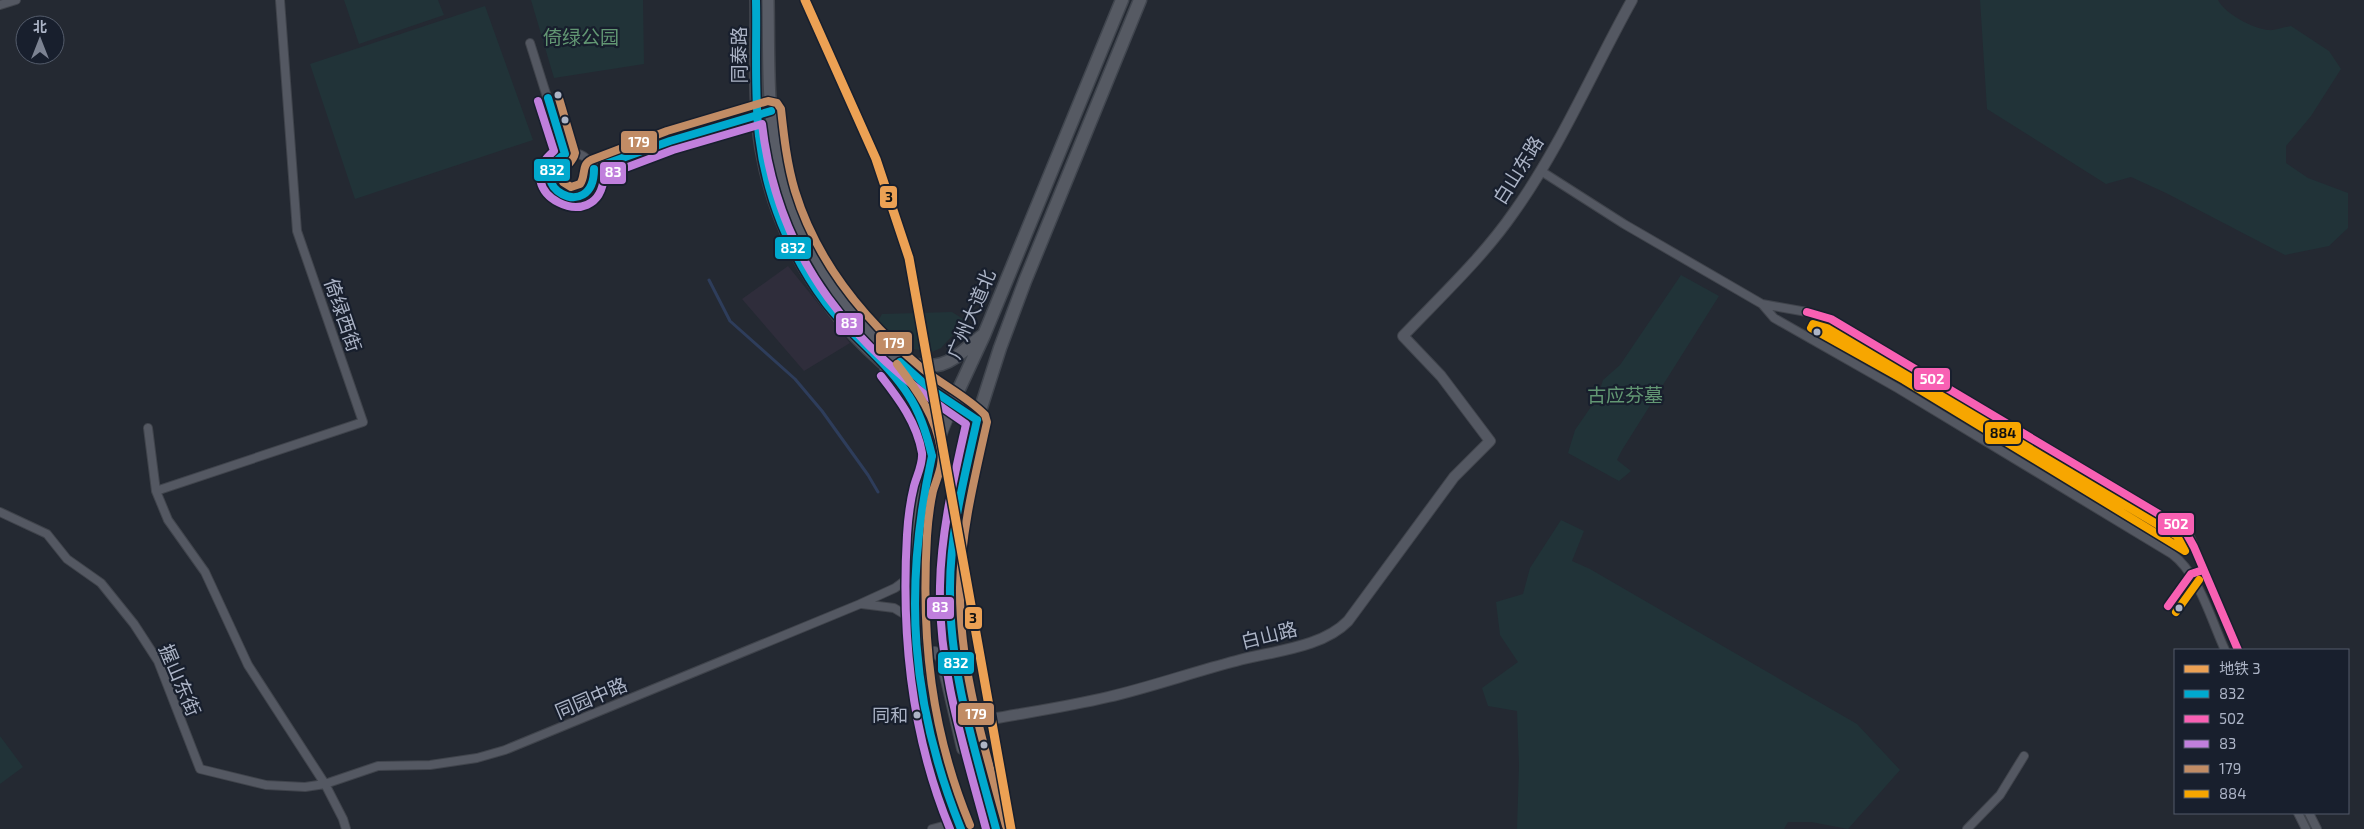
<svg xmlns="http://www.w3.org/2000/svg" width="2364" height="829" font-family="'Exo 2','Noto Sans SC',sans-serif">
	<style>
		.medical { fill: #2f2d3b }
		.green { fill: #213338 }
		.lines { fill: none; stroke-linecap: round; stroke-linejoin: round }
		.stream { stroke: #2e3d5b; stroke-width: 3 }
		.minor-casing { stroke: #40444c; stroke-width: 10 }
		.tertiary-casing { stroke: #40444c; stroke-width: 12 }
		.secondary-casing { stroke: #40444c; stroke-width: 14 }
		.primary-casing { stroke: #41464f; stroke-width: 15 }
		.trunk-casing { stroke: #40454e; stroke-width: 16 }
		.minor { stroke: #545862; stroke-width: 8 }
		.tertiary { stroke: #545862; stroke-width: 10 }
		.secondary { stroke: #585c66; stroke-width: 11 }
		.primary { stroke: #565a63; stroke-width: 12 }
		.trunk { stroke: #585b62; stroke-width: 14 }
		.bus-1-casing { stroke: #181f2d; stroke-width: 11 }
		.bus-2-casing { stroke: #181f2d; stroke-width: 11 }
		.bus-3-casing { stroke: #181f2d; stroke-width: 11 }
		.bus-4-casing { stroke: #181f2d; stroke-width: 11 }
		.bus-5-casing { stroke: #181f2d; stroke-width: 11 }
		.bus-1 { stroke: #00a9ce; stroke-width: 8 }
		.bus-2 { stroke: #f860b3; stroke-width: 8 }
		.bus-3 { stroke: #c07fdc; stroke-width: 8 }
		.bus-4 { stroke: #c18c65; stroke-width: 8 }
		.bus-5 { stroke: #f7a600; stroke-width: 8 }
		.metro-1-casing { stroke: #181f2d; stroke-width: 12 }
		.metro-1 { stroke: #eca154; stroke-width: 9 }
		.bus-dot { fill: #acb4c6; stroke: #181f2d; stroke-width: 2 }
		.labels { text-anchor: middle; stroke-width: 4.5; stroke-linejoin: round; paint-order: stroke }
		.bus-label { font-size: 18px; fill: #acb4c6; stroke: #181f2d; text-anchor: end }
		.park-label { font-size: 19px; fill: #629773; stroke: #181f2d }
		.street-label { font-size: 19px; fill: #acb4c6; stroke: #181f2d }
		.line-badge { stroke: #181f2d; stroke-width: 2 }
		.badge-label { font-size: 14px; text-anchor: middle; font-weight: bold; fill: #fff }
		.pale-badge-label { font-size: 14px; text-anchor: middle; font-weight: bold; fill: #111 }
	</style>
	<rect width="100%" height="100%" fill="#242932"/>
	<path class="medical" d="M788,266L850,343L804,371L742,299Z"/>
	<path class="green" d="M344,0H438L444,15L359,44Z
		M531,0H643L644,64L554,78Z
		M1980,0H2218C2225,14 2252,28 2268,30C2274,31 2284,27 2291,26L2329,51L2341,69L2311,116L2286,146V163L2308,178L2348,193V228L2329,246L2285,255L2166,193L2131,177L2106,184L1987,109Z
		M485,6L533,140L355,199L310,64Z
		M1681,275L1719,296L1622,450L1617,460L1631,471L1619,481L1568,453L1575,430L1597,398L1603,380L1620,365Z
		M952,312L963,319L964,323L941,348L932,352L901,347L877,323L882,314Z
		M1561,520L1584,531L1572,561L1590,569L1857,724L1900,770L1848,829L1811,822H1788L1784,829H1517L1519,765L1517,711L1488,706L1482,688L1518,662L1500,635L1496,602L1523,594L1530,568Z
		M0,736L23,767L0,784Z"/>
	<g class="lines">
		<path class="stream" d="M709,280L730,321L795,379L822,411L868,475L878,492"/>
		<defs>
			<path id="minor" d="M0,5L16,0
				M530,43L565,154
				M550 175a22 22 0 1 1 44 0a22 22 0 1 1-44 0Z
				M594,169L670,141L771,111
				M1541,171L1624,224L1762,304L1807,312L1831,319L2178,525L2190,537L2238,650
				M1762,304L1774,318L1899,389L2172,554C2199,574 2211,620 2225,650
				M148,428L156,491L168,520L205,572L248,665L325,784L343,819L346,829
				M156,491L363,422L297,231L280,0
				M0,512L47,534L67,559L101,583L134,624L158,661L200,769L266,785L305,787L325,784L378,766L430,765L477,758L505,750L860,604L895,588L914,574
				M862,604L894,608L914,620
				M2298,813L2306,829
				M2309,813L2317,829
				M932,829L958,822
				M1967,829L2000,795L2024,756"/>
			<path id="tertiary" d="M916,655L935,652L941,658L962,749L975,756
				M970,723C1016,714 1062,708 1108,697C1151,687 1193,672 1236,661C1272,651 1322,648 1348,621L1454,477L1490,441L1441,376L1403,336C1441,296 1483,257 1514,212C1561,146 1593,70 1632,0"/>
			<path id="secondary" d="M756,0C757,49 753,100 761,148C777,243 831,327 908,383C921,393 934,405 948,413C956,417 968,418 977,420
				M768,0C769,53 767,107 777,159C796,261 873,354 958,408"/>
			<path id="primary" d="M900,362C945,372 948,363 982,336
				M952,404L984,335L1122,0
				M977,420L1000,348L1025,281L1140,0"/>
			<path id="trunk" d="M887,368C913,399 922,417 932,456
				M952,404C906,503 906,616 928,721C936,759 945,794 961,829
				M977,420C965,476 951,531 950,588C949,667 976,753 996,829"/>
		</defs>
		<use href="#minor" class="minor-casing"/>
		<use href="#tertiary" class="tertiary-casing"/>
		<use href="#secondary" class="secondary-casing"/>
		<use href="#primary" class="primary-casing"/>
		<use href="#trunk" class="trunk-casing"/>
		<use href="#minor" class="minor"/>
		<use href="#tertiary" class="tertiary"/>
		<use href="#secondary" class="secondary"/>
		<use href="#primary" class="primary"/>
		<use href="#trunk" class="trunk"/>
		<defs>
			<path id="bus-1" d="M756,0C757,45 754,91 759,136C766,196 790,255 826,303C851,336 888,362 909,396C921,414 927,435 932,456
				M548,98L565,154C519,185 594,225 594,169
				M603,165L670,141L771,111
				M900,362L929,388L977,420
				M977,420C965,475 950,531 950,588C949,670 975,750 996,829
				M932,456C903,588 910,703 961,829"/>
			<path id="bus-2" d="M1807,312L1831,319L2184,529L2194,547L2238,650
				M2168,606L2191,574L2203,570"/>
			<path id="bus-3" d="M538,101L554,151C505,191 599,240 604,176L673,150L762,124C778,262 854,349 966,424C954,478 941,531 940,586C938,669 965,750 986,829
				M881,376C899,399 917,423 922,453C923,464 917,475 914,486C910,502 908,518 907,535C901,636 911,735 950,829"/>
			<path id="bus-4" d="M558,95L575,153C573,166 558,166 563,182L571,187L580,184C586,176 581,165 591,160L667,131L768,101L777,103L781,109C784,137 787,164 795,191C817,263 867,323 924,370C943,385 969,398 985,415L987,422C975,476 961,532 960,587C959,669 985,749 1006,826
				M897,364C917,390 936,417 941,450C944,464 937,478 933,491C930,505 928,521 927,536C921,638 931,731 970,825"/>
			<path id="bus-5" d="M1813,324L1827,328L2177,536L2185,551L1904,380L1811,328Z
				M2176,612L2199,580"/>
		</defs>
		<use href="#bus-1" class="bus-1-casing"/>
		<use href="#bus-2" class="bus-2-casing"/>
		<use href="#bus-3" class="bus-3-casing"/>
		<use href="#bus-4" class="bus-4-casing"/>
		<use href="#bus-5" class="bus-5-casing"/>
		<use href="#bus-1" class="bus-1"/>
		<use href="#bus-2" class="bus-2"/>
		<use href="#bus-3" class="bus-3"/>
		<use href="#bus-4" class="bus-4"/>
		<use href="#bus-5" class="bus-5"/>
		<defs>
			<path id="metro-1" d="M805,0L876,159L909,258L1011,829"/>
		</defs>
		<use href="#metro-1" class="metro-1-casing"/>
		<use href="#metro-1" class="metro-1"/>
	</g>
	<g class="bus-dot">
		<circle cx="558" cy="95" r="4.5"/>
		<circle cx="565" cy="120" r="4.5"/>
		<circle cx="1817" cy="332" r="4.5"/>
		<circle cx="2179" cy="608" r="4.5"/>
		<circle cx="917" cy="715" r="4.5"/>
		<circle cx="984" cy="745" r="4.5"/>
	</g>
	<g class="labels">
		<g class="bus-label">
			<text x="908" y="722">同和</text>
		</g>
		<g class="park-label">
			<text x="581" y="44">倚绿公园</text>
			<text x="1625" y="402">古应芬墓</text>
		</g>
		<g class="street-label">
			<text transform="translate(739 55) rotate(-90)" y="7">同泰路</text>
			<text transform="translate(1518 170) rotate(-58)" y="7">白山东路</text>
			<text transform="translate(971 314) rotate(-67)" y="7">广州大道北</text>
			<text transform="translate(343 315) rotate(71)" y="7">倚绿西街</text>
			<text transform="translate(1269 635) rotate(-14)" y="7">白山路</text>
			<text transform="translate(180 680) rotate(67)" y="7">握山东街</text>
			<text transform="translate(591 698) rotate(-23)" y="7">同园中路</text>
		</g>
	</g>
	<g class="line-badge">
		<rect x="620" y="130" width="38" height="24" rx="5" fill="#c18c65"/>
		<rect x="533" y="158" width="38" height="24" rx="5" fill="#00a9ce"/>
		<rect x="599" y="161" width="28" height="24" rx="5" fill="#c07fdc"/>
		<rect x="879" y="185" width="19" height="24" rx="5" fill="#eca154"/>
		<rect x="774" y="236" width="38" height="24" rx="5" fill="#00a9ce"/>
		<rect x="835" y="312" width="29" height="24" rx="5" fill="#c07fdc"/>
		<rect x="875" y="331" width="38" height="24" rx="5" fill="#c18c65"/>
		<rect x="1913" y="367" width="38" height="24" rx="5" fill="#f860b3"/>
		<rect x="1984" y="421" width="38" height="24" rx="5" fill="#f7a600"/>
		<rect x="2157" y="512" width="38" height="24" rx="5" fill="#f860b3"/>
		<rect x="926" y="596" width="29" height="24" rx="5" fill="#c07fdc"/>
		<rect x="964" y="606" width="19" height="24" rx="5" fill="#eca154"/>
		<rect x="937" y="651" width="38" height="24" rx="5" fill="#00a9ce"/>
		<rect x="957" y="702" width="38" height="24" rx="5" fill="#c18c65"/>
	</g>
	<g class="badge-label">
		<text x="639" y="147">179</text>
		<text x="552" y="175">832</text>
		<text x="613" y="177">83</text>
		<text x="793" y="253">832</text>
		<text x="849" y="328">83</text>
		<text x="894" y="348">179</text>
		<text x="1932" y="384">502</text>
		<text x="2176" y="529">502</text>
		<text x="940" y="612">83</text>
		<text x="956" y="668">832</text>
		<text x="976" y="719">179</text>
	</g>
	<g class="pale-badge-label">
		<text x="889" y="202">3</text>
		<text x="2003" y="438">884</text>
		<text x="973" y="623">3</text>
	</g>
	<rect x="2174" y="649" width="175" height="165" fill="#181f2d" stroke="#535b6a"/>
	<rect x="2184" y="665" width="25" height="8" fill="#eca154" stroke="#535b6a"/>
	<text x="2219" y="674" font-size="15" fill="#acb4c6">地铁 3</text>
	<rect x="2184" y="690" width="25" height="8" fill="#00a9ce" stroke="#535b6a"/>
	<text x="2219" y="699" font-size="15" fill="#acb4c6">832</text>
	<rect x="2184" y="715" width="25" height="8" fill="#f860b3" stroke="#535b6a"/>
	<text x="2219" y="724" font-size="15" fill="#acb4c6">502</text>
	<rect x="2184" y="740" width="25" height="8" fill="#c07fdc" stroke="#535b6a"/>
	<text x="2219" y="749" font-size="15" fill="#acb4c6">83</text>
	<rect x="2184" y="765" width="25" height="8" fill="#c18c65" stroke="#535b6a"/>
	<text x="2219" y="774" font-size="15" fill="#acb4c6">179</text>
	<rect x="2184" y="790" width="25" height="8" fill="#f7a600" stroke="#535b6a"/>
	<text x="2219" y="799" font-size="15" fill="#acb4c6">884</text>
	<g transform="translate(40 40)"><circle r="24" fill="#181f2d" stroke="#535b6a"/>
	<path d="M0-4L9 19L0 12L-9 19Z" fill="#7c8392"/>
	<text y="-8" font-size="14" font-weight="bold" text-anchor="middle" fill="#acb4c6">北</text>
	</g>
</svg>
